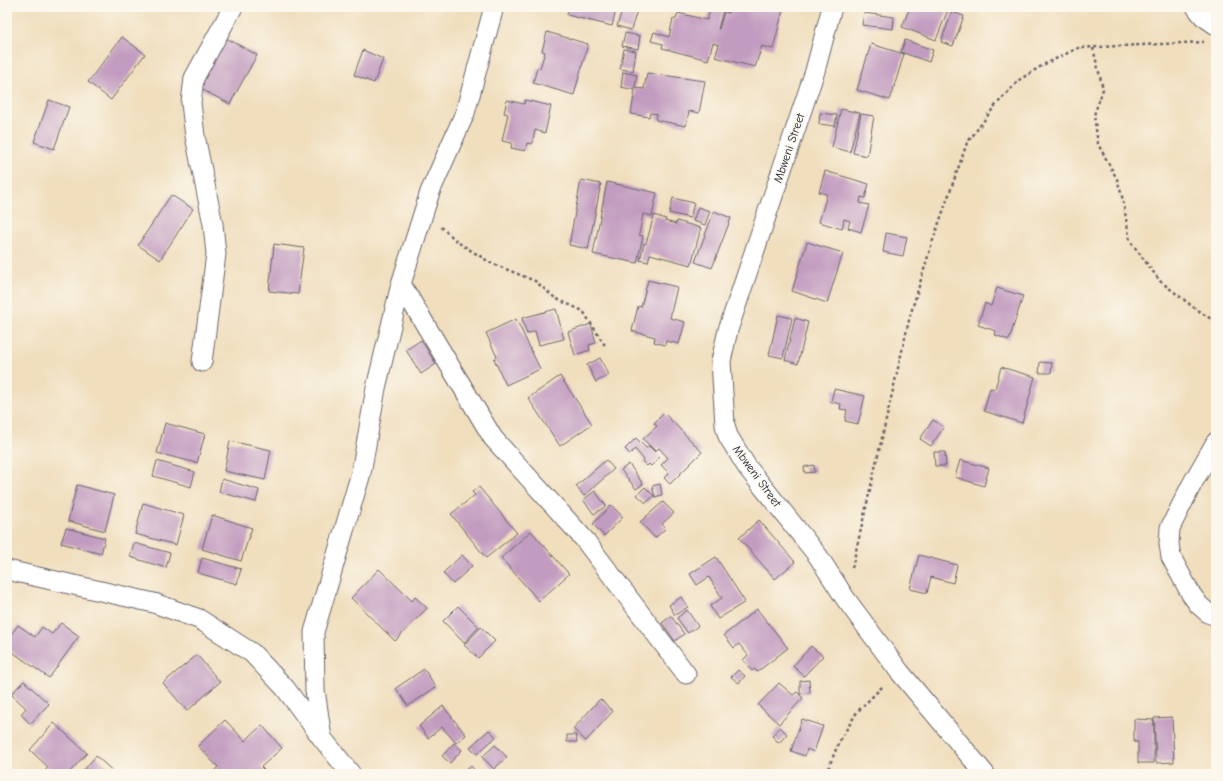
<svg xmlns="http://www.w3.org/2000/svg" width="1223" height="781" font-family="'Comic Neue',sans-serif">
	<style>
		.building { fill: #c29cc0 }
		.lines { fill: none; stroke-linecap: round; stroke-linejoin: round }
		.street-casing { stroke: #6a6468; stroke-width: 21 }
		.path { stroke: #6a6468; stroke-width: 2.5; stroke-dasharray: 3 3; stroke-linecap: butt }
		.street { stroke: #fff; stroke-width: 19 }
		.labels { text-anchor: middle; stroke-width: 3.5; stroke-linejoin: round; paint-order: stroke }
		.street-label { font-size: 12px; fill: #22223b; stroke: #fbf7ec }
	</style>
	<rect width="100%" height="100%" fill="#fbf7ec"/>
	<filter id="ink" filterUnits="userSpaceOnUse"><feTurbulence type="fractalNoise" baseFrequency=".025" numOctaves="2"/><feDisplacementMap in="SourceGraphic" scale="8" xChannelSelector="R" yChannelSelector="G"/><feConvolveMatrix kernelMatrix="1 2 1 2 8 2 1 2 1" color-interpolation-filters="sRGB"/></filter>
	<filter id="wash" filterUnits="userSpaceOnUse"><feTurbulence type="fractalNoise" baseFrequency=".012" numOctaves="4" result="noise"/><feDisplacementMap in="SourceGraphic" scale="16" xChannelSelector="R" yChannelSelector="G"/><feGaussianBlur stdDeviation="0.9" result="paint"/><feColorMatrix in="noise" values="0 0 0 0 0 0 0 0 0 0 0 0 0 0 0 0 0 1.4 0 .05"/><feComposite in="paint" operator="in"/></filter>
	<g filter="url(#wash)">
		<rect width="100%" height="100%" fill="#f0debd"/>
		<g id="blocks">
			<path class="building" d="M569,7H617L612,26L567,15Z
				M623,7H638L631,30L617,26Z
				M711,7L723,10L718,29H719L724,12L728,13L730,7H771L783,10L773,49L762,46L755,67L715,57L719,45L713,43L708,60L662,48L663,44L651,41L654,32L669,37L673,19H676L678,13L707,20Z
				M910,7H949L936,40L902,27Z
				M952,12L964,16L953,46L941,42Z
				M864,13L894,17L893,29L862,25Z
				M547,32L588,44L574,95L533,83L537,68H540L545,52L542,51Z
				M625,33L640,36L638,49L622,46Z
				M122,37L145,54L111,100L88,82Z
				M224,37L257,55L230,104L197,87Z
				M905,40L933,50L929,62L901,52Z
				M871,44L904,54L890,100L857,90Z
				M624,49L636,51L633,71L620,69Z
				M363,50L383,59L374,83L354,75Z
				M623,72L637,75L635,88L644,89L647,73L705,81L699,113L689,111L686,126L656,120L657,114L650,113L649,117L631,114L635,90L621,87Z
				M49,100L69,107L54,149L34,142Z
				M507,100L524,104L525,100L551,106L545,133L535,130L532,144L527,143L525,151L511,148L512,143L502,141L508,114L504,113Z
				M841,109L860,113L850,152L832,147Z
				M820,113L837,115L835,126L819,124Z
				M861,114L874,116L867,156L853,153Z
				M825,171L869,184L865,198L861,197L860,203L869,205L861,232L848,228L850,221L844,219L842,229L819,222L827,194L819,192Z
				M581,180L601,184L588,249L569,245Z
				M607,182L657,193L652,216L643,214L639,235L643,236L637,263L593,254Z
				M171,195L193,209L160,260L138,245Z
				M673,198L694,203L690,218L669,213Z
				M698,207L710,211L705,225L693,221Z
				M714,211L731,218L712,268L695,262Z
				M654,215L666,219L665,221L676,224L677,221L701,228L691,265L650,254L648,262L640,260L644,243L646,244Z
				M886,233L907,237L903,256L883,252Z
				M807,242L843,253L827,303L792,291Z
				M274,244L304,248L298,294L269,291Z
				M648,280L677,287L670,318L685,322L679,344L666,341L665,345L654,342L655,337L632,331L638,306L641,307Z
				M997,288L1023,296L1009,340L995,335L996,331L978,325L985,303L991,306Z
				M556,309L564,339L539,345L535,331L527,334L522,318Z
				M778,315L792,318L783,358L769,355Z
				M795,318L808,322L798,364L785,360Z
				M516,319L540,369L506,385L494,359L497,357L486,333Z
				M591,324L596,343L589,345L590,350L575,355L568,332Z
				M421,340L436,364L421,374L406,350Z
				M600,358L609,375L596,382L587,365Z
				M1040,362L1052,363L1051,373H1039Z
				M1001,367L1035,377L1022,423L984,411L990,388L995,389Z
				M560,376L592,424L560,446L528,398Z
				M834,389L865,396L858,424L845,421L847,410L840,409L841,404L831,402Z
				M664,413L702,452L670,484L664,478L669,473L661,465L668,458L659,448L655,451L643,439L657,426L654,423Z
				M933,420L944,427L931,446L920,439Z
				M165,423L205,434L197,463L157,453Z
				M636,438L646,448L649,446L660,457L651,466L649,464L647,466L642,461L644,460L635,449L630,454L625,449Z
				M230,441L271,450L265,480L224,471Z
				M934,452H945L946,466H935Z
				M606,460L614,469L584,496L576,486Z
				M960,460L989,468L984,486L955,477Z
				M157,461L195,472L191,487L153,476Z
				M629,464L643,484L636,489L621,470Z
				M814,465L815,472L805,473L804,467Z
				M222,479L259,490L256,502L219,492Z
				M660,484L662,495L655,497L652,486Z
				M77,485L114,495L105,531L68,521Z
				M479,487L517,533L486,558L451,514L475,495L472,492Z
				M645,487L654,496L646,503L637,495Z
				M595,491L606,506L594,514L583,500Z
				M663,502L674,513L662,524L666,528L655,538L640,522Z
				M143,503L184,515L176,545L135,534Z
				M611,505L623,517L604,536L593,524Z
				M212,515L252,528L241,561L202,549Z
				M759,520L795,562L775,579L739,538Z
				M66,528L105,538L101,554L61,543Z
				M531,531L569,574L539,601L501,558Z
				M134,543L170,553L166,568L130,557Z
				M462,555L472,566L453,584L443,573Z
				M919,555L957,565L953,583L931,577L927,593L910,589Z
				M716,557L745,602L718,619L710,606L722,598L709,577L697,585L690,574Z
				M202,558L241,569L237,584L198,573Z
				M379,569L412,601L415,597L427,608L395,641L351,598Z
				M681,597L688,607L675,615L669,605Z
				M458,606L479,627L464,643L443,621Z
				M757,609L788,648L757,672L755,669L752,671L743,660L748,655L739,644L734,648L724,635Z
				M687,610L698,626L688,633L677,618Z
				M671,616L684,634L675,641L662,623Z
				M61,623L79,636L49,678L7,648V640L18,625L35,637L42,627L52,634Z
				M481,627L495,641L478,658L464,645Z
				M811,646L823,656L804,676L793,666Z
				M197,655L220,682L187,711L163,683Z
				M424,669L436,687L408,706L396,688Z
				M738,670L745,676L739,683L731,677Z
				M809,680L810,693L800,694V681Z
				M24,681L49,704L30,724L21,714L26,708L11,694Z
				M779,683L793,695L797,692L803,698L779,724L758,705Z
				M600,699L613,711L586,741L573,729Z
				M443,706L466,735L456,743L442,727L428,738L419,726Z
				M1172,717L1174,762L1156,763L1154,718Z
				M802,719L823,726L814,752L807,749L805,756L791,751Z
				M1134,719L1154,720V763H1138V742H1134Z
				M225,720L245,741L262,725L282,748L261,767L268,774L212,773L218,767L198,746Z
				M54,723L87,753L68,774H43L48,767L30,750Z
				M780,727L787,734L779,743L772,736Z
				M489,730L496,737L477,754L470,747Z
				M567,735H576L577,742H567Z
				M454,743L462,750L450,763L442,756Z
				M495,745L507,757L494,769L482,757Z
				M96,756L116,774H80Z
				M471,766L478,774H462Z"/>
		</g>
	</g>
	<g filter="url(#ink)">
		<use href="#blocks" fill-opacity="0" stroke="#6a6468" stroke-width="1"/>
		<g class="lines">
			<defs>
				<path id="street" d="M832,7L815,71L728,330L721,361L725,425L728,436L747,467L818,556L845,598L899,671L985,774
					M1196,7L1203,16L1216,25
					M401,284L493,438L584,539L686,674
					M202,362L216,254L213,224L195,136L191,103L194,78L233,7
					M1216,442L1192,484L1170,528L1169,544L1171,557L1191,594L1199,605L1208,613L1216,616
					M7,570L154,603L199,619L252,653L285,688L322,738L351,774
					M322,738L315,690L314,632L361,473L376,388L401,284L430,192L465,113L494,7"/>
			</defs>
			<use href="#street" class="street-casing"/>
			<path class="path" d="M1093,48L1103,89L1094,115L1098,144L1117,179L1122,196L1130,241L1160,281L1197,310L1216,322
				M441,227L459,243L491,263L535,281L555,298L583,311L606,347
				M852,568L910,316L932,243L967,143L995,106L1019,80L1043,65L1078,48L1204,42
				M826,774L839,742L857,712L884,685"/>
			<use href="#street" class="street"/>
		</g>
	</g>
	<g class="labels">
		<g class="street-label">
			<text transform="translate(789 148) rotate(-71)" y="4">Mbweni Street</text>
			<text transform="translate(757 476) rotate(54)" y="4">Mbweni Street</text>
		</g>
	</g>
	<rect width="1223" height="781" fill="none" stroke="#fbf7ec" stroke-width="24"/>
</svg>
